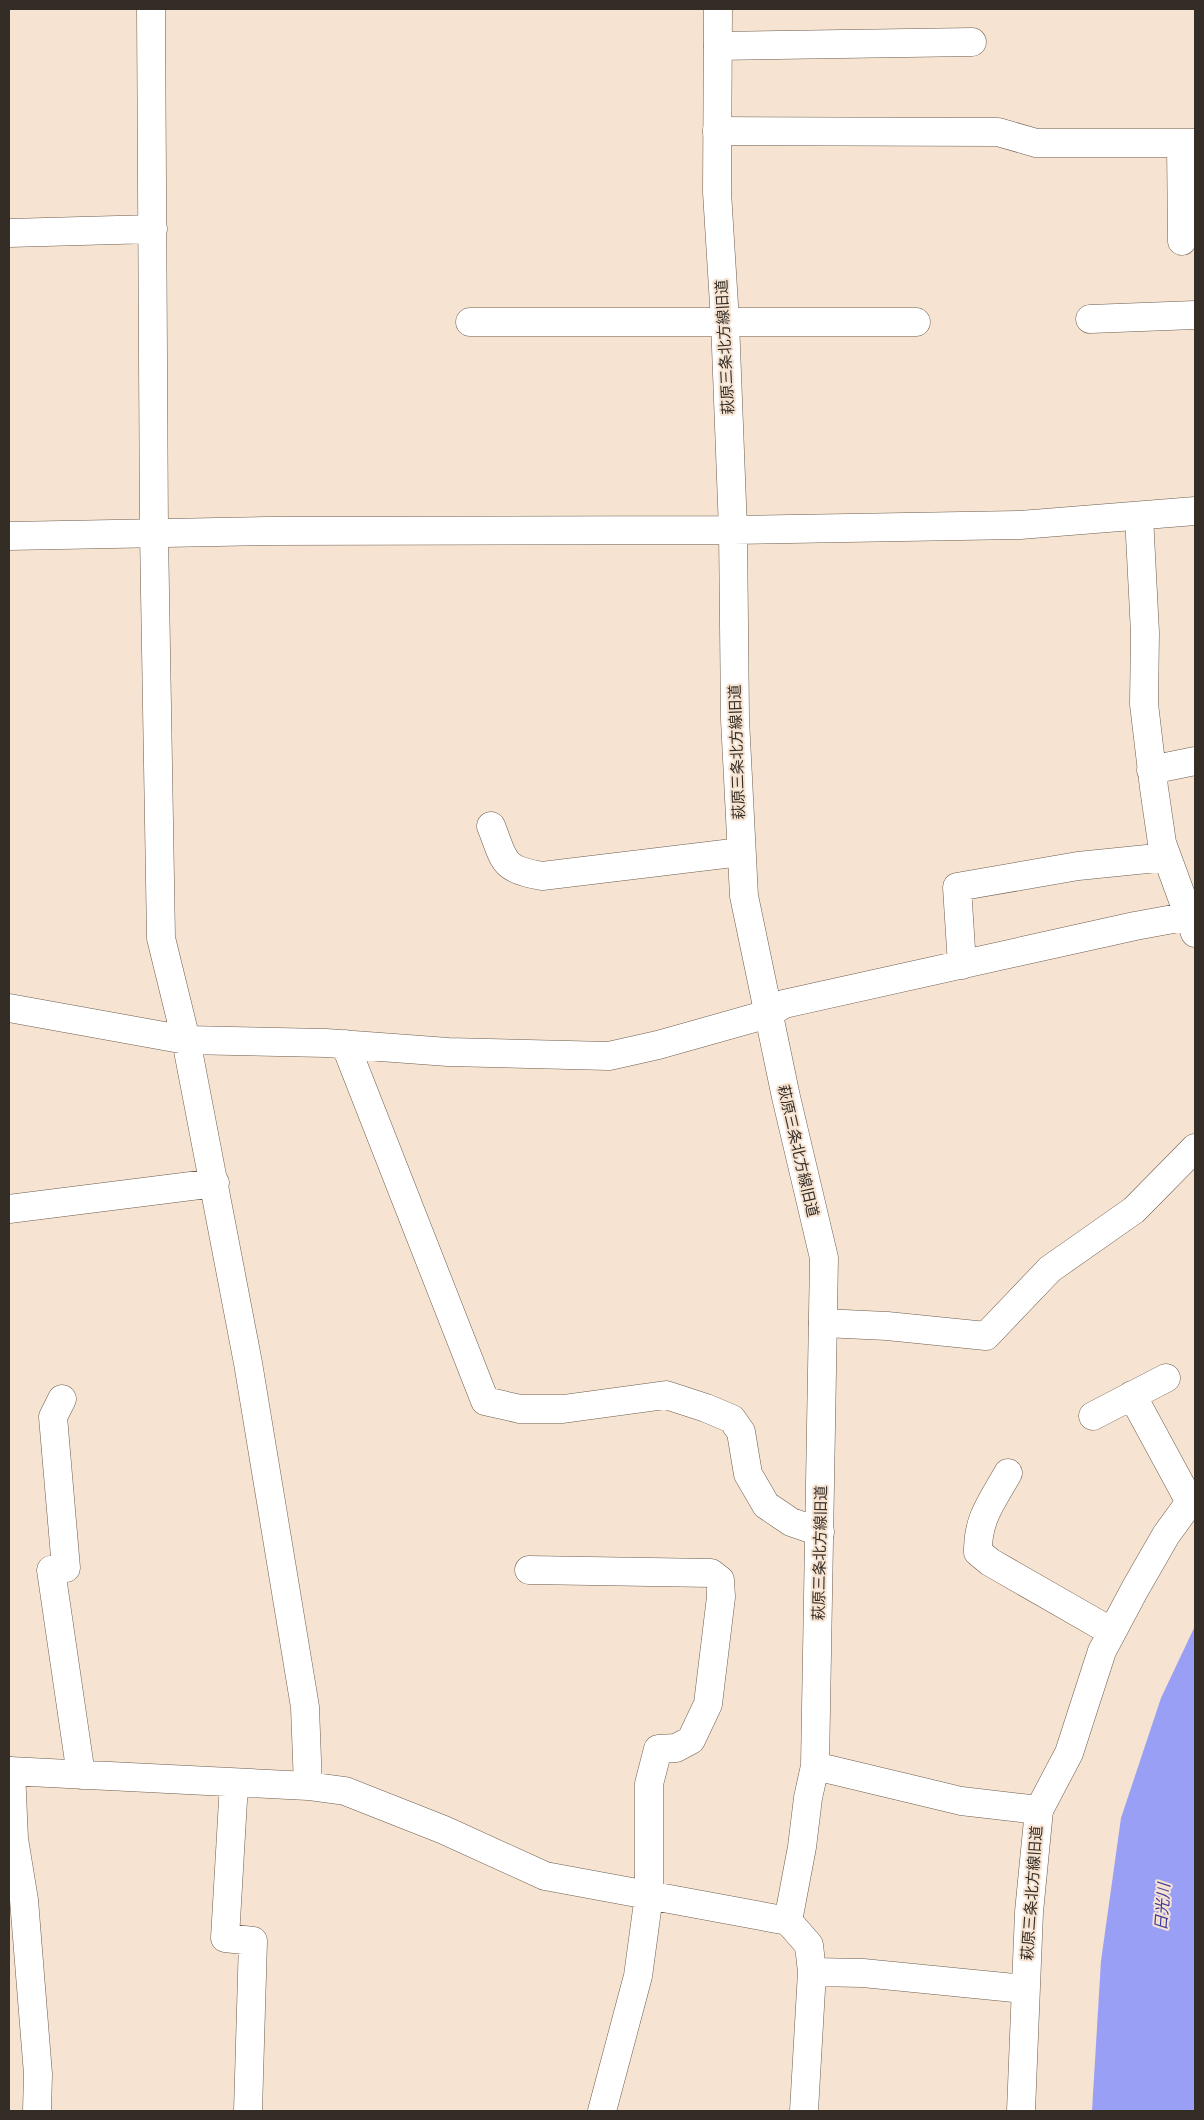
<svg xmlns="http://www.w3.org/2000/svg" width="1204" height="2120" font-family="'DM Sans','Noto Sans JP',sans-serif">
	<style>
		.water { fill: #999ff5 }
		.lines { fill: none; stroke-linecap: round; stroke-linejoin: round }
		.street-casing { stroke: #6d5d4e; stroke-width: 29 }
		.secondary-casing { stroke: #6d5d4e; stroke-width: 29 }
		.street { stroke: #fff; stroke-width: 28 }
		.secondary { stroke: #fff; stroke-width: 28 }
		.labels { text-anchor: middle; stroke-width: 4; stroke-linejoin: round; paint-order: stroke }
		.street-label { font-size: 15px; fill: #342d26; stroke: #f6e3d1 }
		.water-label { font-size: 16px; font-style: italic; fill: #3f3a9c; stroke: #f6e3d1 }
	</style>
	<rect width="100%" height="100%" fill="#f6e3d1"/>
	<path class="water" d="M1195,1626V2111H1092L1101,1961L1121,1818L1161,1698Z"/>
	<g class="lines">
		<defs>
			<path id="street" d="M151,9L154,533L161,938L186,1040L248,1363L305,1707L308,1786
				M718,46L972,42
				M717,131L998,132L1036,143H1195
				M1181,143L1182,241
				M9,233L153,229
				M1090,319L1195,315
				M470,322H916
				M1139,516L1145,633L1144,704L1154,788L1162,843L1195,933
				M1151,770L1195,761
				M491,826C505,861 501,869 542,876L741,852
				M962,965L957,887L1078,866L1167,857
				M9,1008L186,1040L326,1043L448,1052L609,1056L658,1045L768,1014L784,1004L1135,926L1195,915
				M345,1044L485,1401L520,1409H563L666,1395L706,1408L732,1419L741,1432L748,1474L766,1505L791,1522L820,1532
				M9,1209L215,1183
				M823,1323L887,1326L986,1336L1050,1269L1134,1210L1195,1148
				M1132,1395L1190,1502
				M62,1399L53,1417L66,1568L51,1570L81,1775
				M1093,1416L1166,1378
				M1008,1473C993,1500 977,1519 978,1552L990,1562L1112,1632
				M529,1570L711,1573L720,1580L721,1597L708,1704L691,1740L676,1748L658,1749L649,1784V1895L638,1976L602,2111
				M9,1771L308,1786L345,1791L444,1830L545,1876L788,1921L809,1945L812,1972L863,1973L1025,1989
				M11,1771L14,1839L24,1900L38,2074L37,2111
				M234,1783L225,1938L253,1941L248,2111
				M1039,1810L1069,1753L1102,1651L1135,1589L1166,1535L1195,1495
				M804,2111L812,1972"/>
			<path id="secondary" d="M718,9L717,192L725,321L733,530L735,719L744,896L786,1097L824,1258L815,1766L808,1798L802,1847L788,1921
				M9,536L267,531L733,530L1020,525L1195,511
				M815,1766L961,1801L1039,1810L1029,1912L1021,2111"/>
		</defs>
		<use href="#street" class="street-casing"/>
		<use href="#secondary" class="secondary-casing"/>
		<use href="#street" class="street"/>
		<use href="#secondary" class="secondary"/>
	</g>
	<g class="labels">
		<g class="street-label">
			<text transform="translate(725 347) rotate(-93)" y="5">萩原三条北方線旧道</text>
			<text transform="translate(737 752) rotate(-92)" y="5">萩原三条北方線旧道</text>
			<text transform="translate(798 1151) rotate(77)" y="5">萩原三条北方線旧道</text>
			<text transform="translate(820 1553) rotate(-89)" y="5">萩原三条北方線旧道</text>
			<text transform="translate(1032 1893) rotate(-86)" y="5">萩原三条北方線旧道</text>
		</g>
		<g class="water-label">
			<text transform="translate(1162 1907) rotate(-86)" y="6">日光川</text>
		</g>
	</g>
	<rect width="1204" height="2120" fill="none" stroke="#342d26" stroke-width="20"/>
</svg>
